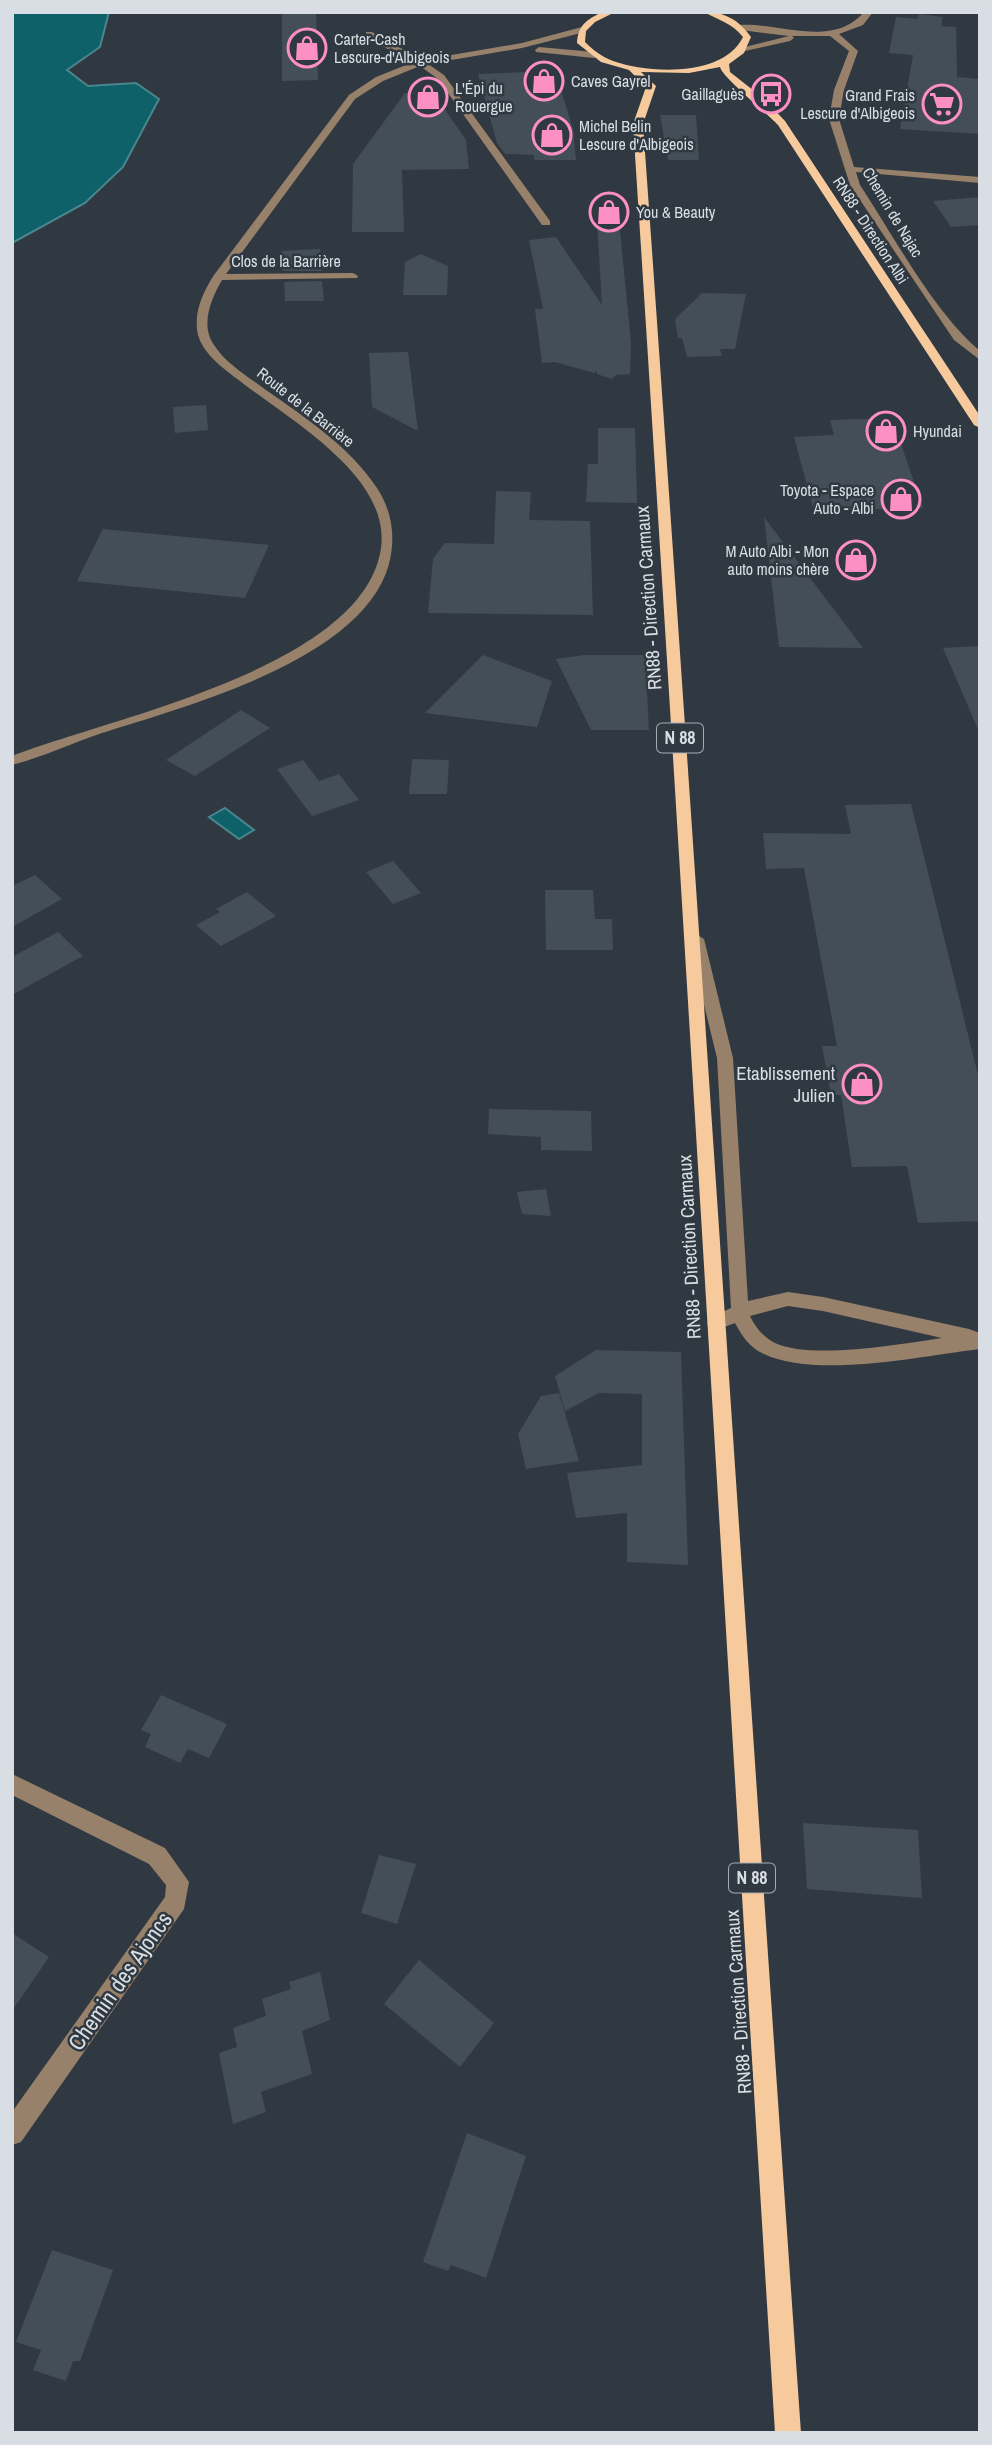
<svg xmlns="http://www.w3.org/2000/svg" width="992" height="2445" font-family="'Archivo Narrow',sans-serif">
	<style>
		.water { fill: #0e6169; stroke: #4b868e; stroke-width: 2 }
		.building { fill: #444e57 }
		.lines { fill: none; stroke-linecap: round; stroke-linejoin: round }
		.minor { fill: #97816b; fill-rule: evenodd }
		.major { fill: #f6ca9c; fill-rule: evenodd }
		.labels { text-anchor: middle; stroke-width: 5; stroke-linejoin: round; paint-order: stroke }
		.far-poi-label { font-size: 16px; fill: #d8dee3; stroke: #303941; text-anchor: start }
		.far-street-label { font-size: 16px; fill: #d8dee3; stroke: #303941 }
		.shield { fill: #303941; stroke: #a6acb2; stroke-width: 2 }
		.shield-label { font-size: 18px; font-weight: bold; fill: #d8dee3 }
		.street-label { font-size: 19px; fill: #d8dee3; stroke: #303941 }
		.poi-label { font-size: 19px; fill: #d8dee3; stroke: #303941; text-anchor: end }
		.near-street-label { font-size: 23px; fill: #d8dee3; stroke: #303941 }
	</style>
	<rect width="100%" height="100%" fill="#303941"/>
	<path class="water" d="M12,12H109L100,47L67,70L88,86L136,83L159,99L123,167L85,203L12,243Z
		M225,808L254,830L239,839L209,817Z"/>
	<path class="building" d="M316,12L318,80L282,81V13Z
		M919,14L943,17L941,26L956,27L957,77L980,79V134L900,129L913,55L889,53L896,17L917,19Z
		M555,71L573,129L576,160H534V155L505,154L497,143L478,74Z
		M433,92L466,140L469,169L402,170L404,232H352L353,164L405,93Z
		M660,115H696L699,160H668Z
		M980,197V225L951,227L933,201Z
		M619,221L631,342L630,374L616,375L612,379L597,374V371L594,373L555,362L542,363L535,309H543L529,240L556,237L602,305L597,222Z
		M320,249L322,271H283L281,251Z
		M421,254L448,266L447,295H403L405,262Z
		M322,281L324,301H285L284,282Z
		M702,293L746,294L735,349H720L722,356L687,357L682,338H678L675,319Z
		M408,352L418,431L372,407L369,353Z
		M206,405L208,430L175,433L173,407Z
		M892,418L923,508L814,511L794,437L834,435L830,420Z
		M598,428H635L637,503L586,502L588,464H598Z
		M496,491L531,492L529,520L590,521L593,615L428,613L433,559L445,543L494,544Z
		M764,517L863,648L779,647Z
		M103,529L269,545L245,598L77,581Z
		M980,646V734L943,648Z
		M483,655L552,681L537,727L425,713Z
		M584,655H645L649,730H591L556,659Z
		M241,710L270,728L195,776L166,760Z
		M412,759L449,760L447,794H409Z
		M303,760L319,781L339,774L359,800L312,816L277,769Z
		M911,804L980,1083V1221L918,1223L907,1166L852,1167L841,1095H831L822,1046H837L804,868L766,869L763,833L851,834L845,805Z
		M393,861L421,893L393,904L366,872Z
		M35,875L62,899L12,927V886Z
		M545,890H593L595,919H612L613,950H546Z
		M247,892L276,916L221,946L196,925L220,912L216,909Z
		M58,932L83,956L12,995V957Z
		M489,1109L591,1111L592,1151L541,1150V1137L488,1134Z
		M546,1189L551,1216L522,1214L517,1192Z
		M596,1350L681,1352L688,1565L627,1562V1513L576,1518L567,1473L642,1465V1394L599,1393L565,1411L555,1376Z
		M559,1393L579,1461L526,1469L518,1434L541,1396Z
		M161,1695L227,1724L209,1758L188,1749L180,1763L145,1747L151,1734L141,1730Z
		M803,1823L918,1830L922,1898L807,1889Z
		M379,1855L416,1864L397,1924L361,1913Z
		M12,1933L49,1957L12,2011Z
		M419,1960L494,2023L460,2067L384,2004Z
		M320,1972L330,2020L302,2031L312,2074L261,2092L266,2112L233,2124L219,2053L237,2047L233,2028L266,2016L262,1999L291,1989L289,1982Z
		M467,2133L526,2156L486,2278L451,2265L448,2271L423,2262Z
		M52,2250L113,2270L80,2361H73L66,2381L33,2370L41,2350L16,2342Z"/>
	<g class="lines">
		<path class="minor" d="M864,12H873L863,25L839,34L858,51L844,90L839,119L854,167L980,177V183L856,172L860,185C895,238 933,311 980,351V360L954,340L850,185L829,119L834,90L849,51L830,36H792L794,38L790,41L745,51L741,48L789,36L741,30L738,25C779,22 832,49 864,12Z
			M582,27L585,32L522,48L428,64L444,75L550,221V225H542L438,79L420,66L383,81L355,99L226,274L353,273L358,276L357,278L222,280C211,299 200,325 214,345C226,364 249,377 266,390C306,418 350,447 377,488C392,511 396,537 389,564C363,660 186,706 102,733C72,743 43,757 12,765V756C108,718 364,668 381,548C391,476 288,419 240,381C224,369 204,355 198,335C193,313 203,292 214,275L349,95L376,77L411,63L366,36V32H372L422,60L522,43Z
			M539,47L594,52L598,55L594,58L536,52L535,50Z
			M696,934L704,939L733,1058L748,1301L788,1292L823,1297L969,1329L980,1333V1349C921,1356 817,1379 764,1354C750,1348 742,1336 735,1323L716,1330L710,1328L707,1323L710,1318L731,1308L717,1058L688,939ZM788,1306L823,1311L942,1338C901,1344 812,1360 775,1343C764,1338 755,1327 750,1316Z
			M12,1774L165,1848L189,1882L184,1909L21,2142L12,2145V2112L165,1897L166,1885L149,1864L12,1795Z"/>
		<path class="major" d="M603,12H615L595,22L586,31L585,42C593,50 602,57 613,61C649,74 724,77 743,37C732,23 718,20 704,12C725,12 739,20 751,37L744,53L729,64L730,72L763,98L785,121L980,416V428L974,425L778,125C767,113 722,77 720,67L689,73L641,72L656,86L643,124C698,893 747,1663 801,2433H775C727,1663 683,893 633,124L646,87L629,70L601,62L577,43C578,25 587,19 603,12Z"/>
	</g>
	<defs>
		<symbol id="shop-ring" viewBox="-11 -11 22 22"><circle r="9.5" fill="#303941" stroke="#fc8fc3" stroke-width="1.5"/><path d="M-5-2.5h2.3a2.7 3.5 0 0 1 5.4 0H5L5.5 6h-11ZM-1.5-2.5h3a1.5 2.3 0 0 0-3 0Z" fill="#fc8fc3"/></symbol>
		<symbol id="bus-ring" viewBox="-11 -11 22 22"><circle r="9.5" fill="#303941" stroke="#fc8fc3" stroke-width="1.5"/><path d="M-5-6H5V4H4V6H2V4H-2V6H-4V4H-5ZM-3.5-4V0h7V-4ZM-3.5 1.2v1.5H-2V1.2ZM2 1.2v1.5H3.5V1.2Z" fill="#fc8fc3"/></symbol>
		<symbol id="supermarket-ring" viewBox="-11 -11 22 22"><circle r="9.5" fill="#303941" stroke="#fc8fc3" stroke-width="1.5"/><path d="M-6-5.5h2.5l.6 2H6L4.5 2H-2.5L-4.4-4H-6ZM-1.5 3.2a1.3 1.3 0 1 0 .1 0ZM3 3.2a1.3 1.3 0 1 0 .1 0Z" fill="#fc8fc3"/></symbol>
	</defs>
	<g fill-rule="evenodd">
		<use href="#shop-ring" x="285" y="26" width="44" height="44"/>
		<use href="#shop-ring" x="522" y="59" width="44" height="44"/>
		<use href="#bus-ring" x="749" y="72" width="44" height="44"/>
		<use href="#shop-ring" x="406" y="75" width="44" height="44"/>
		<use href="#supermarket-ring" x="920" y="82" width="44" height="44"/>
		<use href="#shop-ring" x="530" y="113" width="44" height="44"/>
		<use href="#shop-ring" x="587" y="190" width="44" height="44"/>
		<use href="#shop-ring" x="864" y="409" width="44" height="44"/>
		<use href="#shop-ring" x="879" y="477" width="44" height="44"/>
		<use href="#shop-ring" x="834" y="538" width="44" height="44"/>
		<use href="#shop-ring" x="840" y="1062" width="44" height="44"/>
	</g>
	<g class="labels">
		<g class="far-poi-label">
			<text x="334" y="45">Carter-Cash<tspan x="334" dy="18">Lescure-d'Albigeois</tspan></text>
			<text x="571" y="87">Caves Gayrel</text>
			<text x="455" y="94">L'Épi du<tspan x="455" dy="18">Rouergue</tspan></text>
			<text x="744" y="100" text-anchor="end">Gaillaguès</text>
			<text x="915" y="101" text-anchor="end">Grand Frais<tspan x="915" dy="18">Lescure d'Albigeois</tspan></text>
			<text x="579" y="132">Michel Belin<tspan x="579" dy="18">Lescure d'Albigeois</tspan></text>
			<text x="636" y="218">You &amp; Beauty</text>
			<text x="913" y="437">Hyundai</text>
			<text x="874" y="496" text-anchor="end">Toyota - Espace<tspan x="874" dy="18">Auto - Albi</tspan></text>
			<text x="829" y="557" text-anchor="end">M Auto Albi - Mon<tspan x="829" dy="18">auto moins chère</tspan></text>
		</g>
		<g class="far-street-label">
			<text transform="translate(893 212) rotate(59)" y="6">Chemin de Najac</text>
			<text transform="translate(871 230) rotate(57)" y="6">RN88 - Direction Albi</text>
			<text x="286" y="267">Clos de la Barrière</text>
			<text transform="translate(306 407) rotate(38)" y="6">Route de la Barrière</text>
		</g>
		<g class="shield">
			<rect x="657" y="723.5" width="46" height="29" rx="5"/>
			<rect x="729" y="1863.5" width="46" height="29" rx="5"/>
		</g>
		<g class="shield-label">
			<text x="680" y="744">N 88</text>
			<text x="752" y="1884">N 88</text>
		</g>
		<g class="street-label">
			<text transform="translate(648 598) rotate(-94)" y="7">RN88 - Direction Carmaux</text>
			<text transform="translate(689 1247) rotate(-93)" y="7">RN88 - Direction Carmaux</text>
			<text transform="translate(738 2002) rotate(-94)" y="7">RN88 - Direction Carmaux</text>
		</g>
		<g class="poi-label">
			<text x="835" y="1080">Etablissement<tspan x="835" dy="22">Julien</tspan></text>
		</g>
		<g class="near-street-label">
			<text transform="translate(120 1981) rotate(-55)" y="8">Chemin des Ajoncs</text>
		</g>
	</g>
	<rect width="992" height="2445" fill="none" stroke="#d8dee3" stroke-width="28"/>
</svg>
